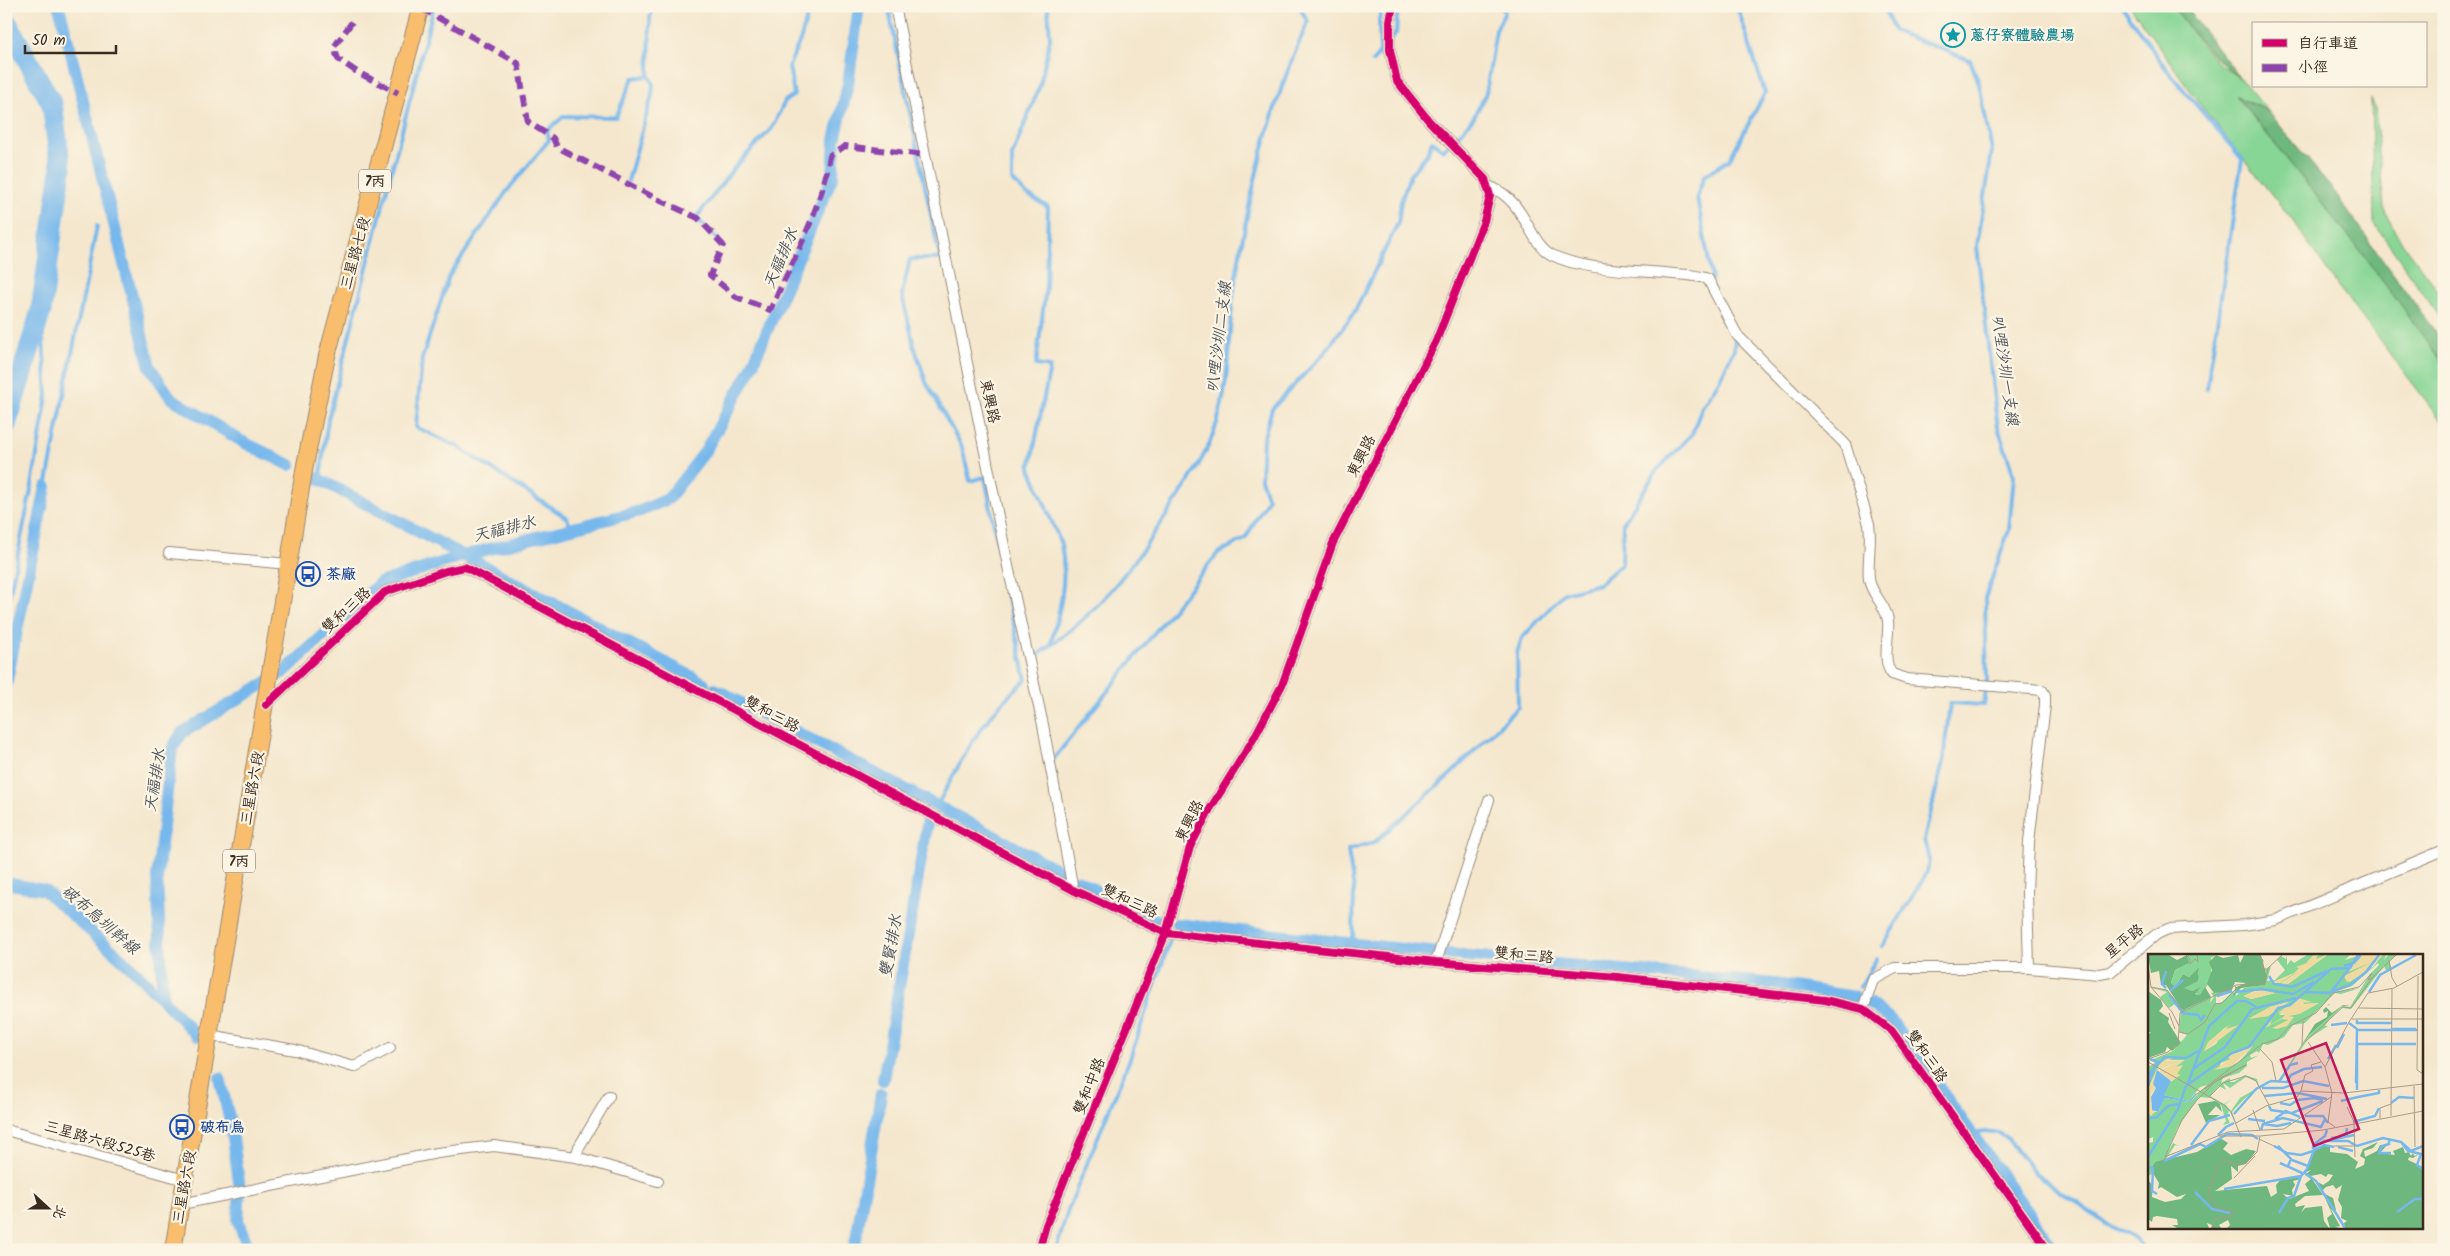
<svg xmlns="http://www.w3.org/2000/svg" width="2450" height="1256" font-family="Kalam,'LXGW WenKai TC',sans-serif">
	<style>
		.green { fill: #88d695; stroke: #62805a }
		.forest { fill: #6eb77e; stroke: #54704e }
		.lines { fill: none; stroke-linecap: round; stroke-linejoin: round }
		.stream { stroke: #77b8ec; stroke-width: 4 }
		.canal { stroke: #77b8ec; stroke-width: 12 }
		.river { stroke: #77b8ec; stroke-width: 21 }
		.street-casing { stroke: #988876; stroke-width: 12 }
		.primary-casing { stroke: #988876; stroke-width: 18 }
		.street { stroke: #fff; stroke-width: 10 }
		.primary { stroke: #f9be6d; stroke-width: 16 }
		.quiet { stroke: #8e44ad; stroke-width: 6; stroke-dasharray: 12 6; stroke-linecap: butt }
		.cycleway-casing { stroke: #fcf5e5; stroke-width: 11 }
		.cycleway { stroke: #d6006c; stroke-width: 8 }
		.labels { text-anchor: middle; stroke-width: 4.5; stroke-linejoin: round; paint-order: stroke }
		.shield { fill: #fcf5e5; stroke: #75675a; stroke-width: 1 }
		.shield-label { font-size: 14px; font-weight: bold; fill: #3b2a1e }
		.culture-label { font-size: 15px; font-weight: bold; fill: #0d838f; stroke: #fcf5e5; text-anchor: start }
		.street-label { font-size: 15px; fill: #3b2a1e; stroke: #fcf5e5 }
		.transit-label { font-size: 15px; font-weight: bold; fill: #164399; stroke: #fcf5e5; text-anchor: start }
		.water-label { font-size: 16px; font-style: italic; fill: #4d555c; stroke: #fcf5e5 }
		.inset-river { fill: none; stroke: #77b8ec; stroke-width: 2.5 }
		.inset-road { fill: none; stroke: #aa9b87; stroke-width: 1 }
		.view { fill: #c2185b; fill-opacity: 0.15; stroke: #c2185b; stroke-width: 2.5 }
		.inset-edge { fill: none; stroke: #3b2a1e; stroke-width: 2.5 }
	</style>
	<rect width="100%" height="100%" fill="#fcf5e5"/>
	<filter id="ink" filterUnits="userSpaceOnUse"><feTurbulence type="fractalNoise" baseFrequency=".02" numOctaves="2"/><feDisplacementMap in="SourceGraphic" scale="10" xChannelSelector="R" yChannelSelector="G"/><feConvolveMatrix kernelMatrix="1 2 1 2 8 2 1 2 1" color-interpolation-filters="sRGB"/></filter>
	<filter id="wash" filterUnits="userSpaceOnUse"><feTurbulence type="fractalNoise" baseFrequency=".0096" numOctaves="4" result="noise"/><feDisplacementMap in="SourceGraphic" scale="20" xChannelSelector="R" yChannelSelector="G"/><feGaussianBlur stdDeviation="1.12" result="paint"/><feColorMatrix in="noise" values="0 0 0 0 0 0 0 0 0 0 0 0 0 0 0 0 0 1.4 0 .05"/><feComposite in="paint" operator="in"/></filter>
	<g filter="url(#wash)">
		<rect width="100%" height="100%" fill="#f4e7cd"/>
		<path class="green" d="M2130,6H2172L2201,44L2220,65L2240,78L2268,111L2237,97L2355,244L2444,364V424L2337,285L2292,220L2202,107Z
			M2371,98L2375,109L2384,207L2395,232L2444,299V323L2374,223Z"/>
		<path class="forest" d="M2172,6H2185L2240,78C2212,58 2193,33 2172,6Z
			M2236,95L2246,102L2268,111L2295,144L2326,181L2444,344V364L2355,244Z"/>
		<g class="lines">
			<path class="stream" d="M888,6L940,259H910L902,294L914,346L926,382L962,447L970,481L985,477L1004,580L1026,680C983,716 965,753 939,802
				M1048,6L1050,39L1040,85L1012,156V180L1026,194L1048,207L1046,287L1036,365L1050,367L1030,468L1061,544C1068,578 1060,611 1051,643
				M2122,6L2167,70L2242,159L2207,388
				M1392,38L1396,33L1398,6
				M1380,53L1379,20L1382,6
				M1372,62L1388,43
				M628,181L652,95L653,84L649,76
				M718,240L696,218L734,168L772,128L785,101L794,95L789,66L801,38L810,6
				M1712,279L1697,197L1704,176L1729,160L1765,93L1737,6
				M320,479L328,419L434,6
				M46,487L97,226
				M571,528L567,518L458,447L416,427L422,359L449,276L507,191L549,140L547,131L564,116L616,117L633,78L649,76L650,17L654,6
				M6,612L32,485L47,396L41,311
				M1033,661V659C1048,646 1066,635 1080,622C1118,588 1146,546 1174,504C1187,484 1201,464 1210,442C1232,390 1226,344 1234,290C1248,198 1269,107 1308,22L1299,6
				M1052,761L1218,553L1245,539L1268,499L1261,479L1263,440L1272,409L1324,353L1354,313L1398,223L1401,201L1410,175L1427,154L1432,141L1443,150L1456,138L1474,117L1486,93L1496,30L1505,12L1499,6
				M1353,943L1354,890L1348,850L1375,842L1451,774L1518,707L1517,653L1522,638L1564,593L1599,584L1622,564L1623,523L1657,470L1692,434L1702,407L1719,381L1734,349L1735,336
				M1882,947L1927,872L1929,860L1924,840L1943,761L1950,703L1984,705L1987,682L1985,598L2009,530L2014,476L1998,427L1995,407L1977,246L1992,152L1979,83L1970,60L1894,31L1883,6
				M1860,987L1877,958
				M1971,1133L1985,1131L1998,1133L2008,1139L2036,1174L2108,1225L2134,1238L2147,1250
				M1056,1250L1068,1210L1129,1061L1170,940"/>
			<path class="canal" d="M59,6L150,367L171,398L243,442L290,465
				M317,478L704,683
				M6,685L46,487
				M715,689L1064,873
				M1077,880L1129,909L1159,921
				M6,883L44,890L130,966L163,1000
				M1177,924L1438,953
				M1448,954L1775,984L1854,997
				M1869,1003L1890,1019L2055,1250
				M197,1036L163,1000L157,877L172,749L182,733L285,671L380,583L462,556L640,511L668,499L704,453L750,371L833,176L835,140L848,84L859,6
				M220,1078L232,1131L240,1189L238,1221L249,1250
				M883,1080L928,819
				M854,1250L881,1094"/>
			<path class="river" d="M6,21L52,104L61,169L41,311L6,425"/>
		</g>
	</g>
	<g filter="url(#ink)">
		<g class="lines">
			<defs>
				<path id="street" d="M895,6L1008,566L1043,725L1073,890
					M1488,186C1526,199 1528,243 1552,255C1583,271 1639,270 1674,274C1685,275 1698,275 1708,279L1737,335L1845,444L1869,524C1872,543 1867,561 1869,579C1871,595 1886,604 1888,621C1890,637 1881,660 1892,674L1907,679L2042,690L2045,695V705L2029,842L2027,893L2029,968
					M169,553L288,564
					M266,705L385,592L446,571L465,567L1073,890L1166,933L1436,962L1618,977L1825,1000L1863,1009L1892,1031L2048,1250
					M1436,962L1489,800
					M1863,1009L1873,980L1895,968H2029L2100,974L2110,972L2157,934L2168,929L2244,925L2276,920L2444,850
					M209,1035L295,1050L354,1067L390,1048
					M6,1130L185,1180
					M576,1157L579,1147L609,1096
					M181,1204L437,1153L494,1146L576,1157L658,1181
					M1039,1250L1046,1225L1166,933L1190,847L1210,809L1254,738L1282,685L1333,543L1436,341L1484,221L1490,196L1485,179L1429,121L1397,81L1390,50V21L1393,6"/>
				<path id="primary" d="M173,1250L305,465L327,356L421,6"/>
			</defs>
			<use href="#street" class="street-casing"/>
			<use href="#primary" class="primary-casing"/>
			<use href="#street" class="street"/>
			<use href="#primary" class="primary"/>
			<path class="quiet" d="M421,8L518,63L528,122L553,138L557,147L661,201L698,218L723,245L710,275L736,297L770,310C793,261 821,210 830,156L845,146L925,155
				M352,22L334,47L338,59L357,72L398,93"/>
			<defs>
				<path id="cycleway" d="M266,705L385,592L446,571L465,567L1073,890L1166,933L1436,962L1618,977L1825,1000L1863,1009L1892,1031L2048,1250
					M1039,1250L1046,1225L1166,933L1190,847L1210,809L1254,738L1282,685L1333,543L1436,341L1484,221L1490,196L1485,179L1429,121L1397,81L1390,50V21L1393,6"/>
			</defs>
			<use href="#cycleway" class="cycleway-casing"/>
			<use href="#cycleway" class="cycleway"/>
		</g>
	</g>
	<defs>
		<symbol id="sight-ring" viewBox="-11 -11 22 22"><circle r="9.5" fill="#fcf5e5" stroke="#0f9aa8" stroke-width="1.5"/><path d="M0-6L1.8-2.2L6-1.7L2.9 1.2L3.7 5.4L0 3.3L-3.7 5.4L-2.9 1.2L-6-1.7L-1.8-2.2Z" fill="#0f9aa8"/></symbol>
		<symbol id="bus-ring" viewBox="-11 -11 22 22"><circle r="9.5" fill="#fcf5e5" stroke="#1a4fb4" stroke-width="1.5"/><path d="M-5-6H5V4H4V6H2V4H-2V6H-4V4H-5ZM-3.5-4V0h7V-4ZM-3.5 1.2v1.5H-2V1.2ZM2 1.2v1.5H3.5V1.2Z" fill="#1a4fb4"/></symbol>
	</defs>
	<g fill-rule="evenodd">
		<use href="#sight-ring" x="1939" y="21" width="28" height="28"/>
		<use href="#bus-ring" x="294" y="560" width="28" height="28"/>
		<use href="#bus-ring" x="168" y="1113" width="28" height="28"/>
	</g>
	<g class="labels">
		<g class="shield">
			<rect x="359" y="169.5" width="32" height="23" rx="4"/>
			<rect x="223" y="849.5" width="32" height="23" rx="4"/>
		</g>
		<g class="shield-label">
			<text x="375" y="186">7丙</text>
			<text x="239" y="866">7丙</text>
		</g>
		<g class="culture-label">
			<text x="1970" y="40">蔥仔寮體驗農場</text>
		</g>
		<g class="street-label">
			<text transform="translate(355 253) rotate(-75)" y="5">三星路七段</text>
			<text transform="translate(990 401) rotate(78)" y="5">東興路</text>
			<text transform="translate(1361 456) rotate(-63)" y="5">東興路</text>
			<text transform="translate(346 610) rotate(-43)" y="5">雙和三路</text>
			<text transform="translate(772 714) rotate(28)" y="5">雙和三路</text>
			<text transform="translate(252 788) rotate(-80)" y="5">三星路六段</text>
			<text transform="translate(1189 821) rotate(-63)" y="5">東興路</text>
			<text transform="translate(1130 901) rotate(25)" y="5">雙和三路</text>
			<text transform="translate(2124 941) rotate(-39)" y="5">星平路</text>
			<text transform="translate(1524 955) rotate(5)" y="5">雙和三路</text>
			<text transform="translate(1927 1056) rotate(55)" y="5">雙和三路</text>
			<text transform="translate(1089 1086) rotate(-68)" y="5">雙和中路</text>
			<text transform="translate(100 1141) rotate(16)" y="5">三星路六段525巷</text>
			<text transform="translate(184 1187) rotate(-80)" y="5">三星路六段</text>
		</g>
		<g class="transit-label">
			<text x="326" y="579">茶廠</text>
			<text x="200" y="1132">破布烏</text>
		</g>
		<g class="water-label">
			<text transform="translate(780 258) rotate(-67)" y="6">天福排水</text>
			<text transform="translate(1218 337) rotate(-83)" y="6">叭哩沙圳二支線</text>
			<text transform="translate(2006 370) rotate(82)" y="6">叭哩沙圳一支線</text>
			<text transform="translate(504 528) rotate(-14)" y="6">天福排水</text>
			<text transform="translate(154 780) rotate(-81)" y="6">天福排水</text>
			<text transform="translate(101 919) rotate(41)" y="6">破布烏圳幹線</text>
			<text transform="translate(890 946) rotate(-80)" y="6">雙賢排水</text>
		</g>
	</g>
	<g transform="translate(2148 954)">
		<rect width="275" height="275" fill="#f4e7cd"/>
		<path d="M38,1H68L63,4V26L52,42L47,39L54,32L44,37L35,34L51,20V13L41,23L35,20L26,34L23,30L27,16L39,10ZM139,1V11L143,6L146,9L159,1H166L156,11L170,1H177L133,29L140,30L179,1H202L197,6L213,1L200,18L222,8L220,13L197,22L201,28L226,12L234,1H238L236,6L240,1H249L241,7L244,15L239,18L236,12L203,55L193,54L181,66L177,72H180L160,85L131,128H120L96,145L84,158L89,171L81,156L79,163L82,169L75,171L78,167L73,151L63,144L51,143L30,173L18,201L25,189L31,192L27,191L16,208H7L8,203L4,220L0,222V189L5,188V183L0,185V158H10L17,144L42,148L59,131L52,133L41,147L16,141L20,130L32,121L29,120L34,112L27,113L36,106H17L16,110L32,106L9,116L0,148V113L7,109L3,106L25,97L39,81L31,78L33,57L27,50L21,54L12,43L19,38L0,33L19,36L37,56L63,43L62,49L66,43L63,39L84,36L68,43V49H73L85,37L88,42L96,34L114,31L119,23L117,15L123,12L119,27L127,26L137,16L129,6L133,2L138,5ZM230,9L231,11L222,20L202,53L194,52L161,81L130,127H120L111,133L109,125L97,121L86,128H82V124L73,129L75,124L91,119L99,112V108L111,101L103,104L102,101L109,97L111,99L115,90L120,91L136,83L145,71L157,69L187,39L193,40L212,34L186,38L204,32ZM108,36H112L109,38L127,39L103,45L96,42ZM150,44L156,50L171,49L151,60L131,61ZM140,48L120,62L102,64L122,53ZM79,72L68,90L56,97L63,86ZM104,93L90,109L71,115L73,109L83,105L82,101L93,97L91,101ZM98,123L108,127L111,133L92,144L83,157L77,150L85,145L76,150L62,142L71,132L78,136L75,129L82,134Z" fill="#88d695" fill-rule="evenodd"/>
		<path d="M0,1H21L29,6L39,1L41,9L27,16L23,29L27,33L35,20L41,23L51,13L50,27L36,34L44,37L54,32L47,40L52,41L57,33L63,43L36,56L33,54L18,31H13L11,17L3,19ZM68,1L75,4L90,1L92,9L96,1H113L119,23L117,31L93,34L85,43L88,33L98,29L87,28L83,38L68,43L81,37L66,39L59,30L64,16L61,8ZM0,37L13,46L15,52L11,57L21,64L20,68L33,89L24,97L19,93L17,98L0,104V80L3,79L0,77ZM182,50L178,53L184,59L195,51H203L194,52L161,81L140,112L167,70L179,63L180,57L176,59L175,56L181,50ZM67,147L72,150L74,158L68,152L60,161H72L58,169L50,150ZM72,184L80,189L75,195L83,201L98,195L108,197L98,210L90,212V218L83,212L84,225L67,237L119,232L123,243L129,239L128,231L134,224L151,223L153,225L145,227L147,231L144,236L145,242L135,240L141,245L161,237L157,230L163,225L157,221L163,216L158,218L166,196L175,192H182V198L199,200L210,208L207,215L216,211L217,205L212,202L215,195L230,188L225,194L216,197L217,203L229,197L232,191H239L232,199L247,201L245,197L255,193L257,199L261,198L263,202L265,199L266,202L271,200L265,204L261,203L260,206L275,213V274H197L196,269L199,267L193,264L194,253L190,246L194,231L188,235L185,231L178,233L174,237L170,228L175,231L181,227L185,221L180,220L178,223L173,220L162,222L175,241L157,242L147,250L148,253L157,251L153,259L157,254L174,252L176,267L181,274H79L82,271L80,266L71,271L73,274H63L64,271L59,269L61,274H29L24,271H30L29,265L9,262L5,263L4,268L0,265V226L5,232L4,243L17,248L33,245L38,240L29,243L13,233L10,235L11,229L3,216L7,208L49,198ZM175,239L185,244L188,256L185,257L182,254L192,272L187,273L193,274H182L179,264L184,260Z" fill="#6eb77e"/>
		<path d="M166,1H170L168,5L179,1L140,30L133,29L145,22L149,18L132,29H122L146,19L151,14L148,13L159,9ZM213,1H235L218,18L199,28L196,22L222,9L199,18ZM112,36L127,39L104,45L95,42ZM150,44L164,48L152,49L156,50L171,49L151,60L141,62L146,63L139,72L129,75L124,74L140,66L134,65L117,74L124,66L122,71L134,64L138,60L130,59ZM141,48L120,62L101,65L122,53ZM83,70L78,75L91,71L56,97L60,88ZM105,92L84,112L66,116L82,105L80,103L83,101ZM22,103L26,104L18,107L37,106L27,113L35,111L29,120L32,121L23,127L11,117L32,106L9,116L8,134L3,140V153L7,158L3,162L0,158V134L12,109Z" fill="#eeda9e"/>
		<path d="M9,116L23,127L16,141L41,147L48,139L49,140L42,148L17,144L10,158L4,156L3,143L8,134L5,130Z" fill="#77b8ec"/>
		<path class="inset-river" d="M196,12L206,9L213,1M18,17L14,30L18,34M121,22L126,30L144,33L179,17M22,37L35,26M87,38L115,35L145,40L166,28M157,38L182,39L201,15M183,38L202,31L218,18L231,1M221,38L232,21L268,1M21,41L35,59L50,61L53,66L57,61M69,42L84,37M209,66V69H244M201,69L209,75L208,129M183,71L199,69M244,75H268M209,76H243M244,76H269M189,94L196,80M180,105L188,91M45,115L77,93L104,55L148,44M0,122L10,108L2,105M131,128L142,111L150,109M0,132L6,114L17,103L38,104L50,97M39,132L61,72L89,47H98L108,53M114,134H135L155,127L181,132M209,136V90H268M116,142L150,139L179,145M210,143L231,139V136M193,147L210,143M132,149L142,151L150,146L166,144L175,146M243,149L251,143L266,144M121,152L123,156L144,159L175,147M86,160L108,135L123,127L139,128L143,121L156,115L174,113M157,162H175L180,169M0,165L9,163L20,152L30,150M100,165L117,167M127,165L138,157L152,163M205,168L227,162L231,154M115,170L135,164L173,173L177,165M113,176L115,170L129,172L143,169M70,181L78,173L86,169M183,184L198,182L199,174M241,186V190L234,192L231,199H243M177,187L206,181M253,188L260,197L273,200L269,211L275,215M43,191L61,167L82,161M126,192L139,199L153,201L165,197M130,192L143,205L140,212M190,193L205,197M165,195V191L177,182L179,176M165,197L176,191L186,193M0,203L30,155L38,132L84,99L101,93L130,54L142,51L183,15L202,14L210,1M144,206L160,212M16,207L52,190L58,193L79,180L104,181L110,185M132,209L154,219M0,213L5,214L4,237L9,240M157,219L168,227L197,274M76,235L153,222L159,215L167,193L176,187H200L209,192L235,184L253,188L263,197L275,192M47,238L64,255L82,259M249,258L267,245H275M131,259L140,244L146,242L153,222"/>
		<path class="inset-road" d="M38,1L42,5V10L47,5L50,8L49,1M110,1L115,6L114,15H118M241,6L244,24L249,32M0,11L3,33L24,58L31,72M270,22L269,116L275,120M3,33L19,36L35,57M211,54L275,55M21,59L27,75M204,65H275M31,78L40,80L57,68L67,50L74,49L88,35L87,32M157,88L195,53L203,54L224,24L248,1M160,88L177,113M154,91L155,67M112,95L124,108L128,127M0,105L20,98L30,89L32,59L88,31L117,29L120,14L134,1M0,108L76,151M266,132L267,193M153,137L157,121L165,117L163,111L173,108M49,140L114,90L130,85L142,72L168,59L185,39L211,33L224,19L220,26L224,24M62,142L75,129L98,122L108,127L121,151M75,150L83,158L93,183M199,153L207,170M105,156L112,176M243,162L244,35M232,165V154L243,150M88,169L118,152L149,143L153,137L196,139L275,130M206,170L207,203M187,173L180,168L184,139L177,113L201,68L220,39L246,34L275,18M71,182H112M111,185L126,192M186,192H207M17,203L34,166L49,146L67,128L98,111L74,123L57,135M14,208L19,202L80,178L136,175L183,143M86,224L107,202M64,274L68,264L84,262L86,258L69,254L60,240L71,209L75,206L90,211L98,209L109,198L112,182L175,176L275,157"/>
		<path class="view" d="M178,89L211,175L166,192L133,106Z"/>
		<rect width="275" height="275" class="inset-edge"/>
	</g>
	<rect width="2450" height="1256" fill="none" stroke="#fcf5e5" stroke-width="25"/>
	<rect x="2252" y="22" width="175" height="65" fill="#fcf5e5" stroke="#afa495"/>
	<rect x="2262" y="39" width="25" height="8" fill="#d6006c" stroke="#afa495"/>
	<text x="2298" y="48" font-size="15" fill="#3b2a1e">自行車道</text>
	<rect x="2262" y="64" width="25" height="8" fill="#8e44ad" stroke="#afa495"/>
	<text x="2298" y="72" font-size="15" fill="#3b2a1e">小徑</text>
	<g transform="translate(48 1208) rotate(111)" stroke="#fcf5e5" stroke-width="4" paint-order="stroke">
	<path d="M0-4L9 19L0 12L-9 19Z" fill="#3b2a1e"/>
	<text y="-8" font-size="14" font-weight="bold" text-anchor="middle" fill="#3b2a1e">北</text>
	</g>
	<path d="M25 45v8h91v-8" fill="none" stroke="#3b2a1e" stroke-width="2.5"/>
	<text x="32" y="45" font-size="15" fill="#3b2a1e" stroke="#fcf5e5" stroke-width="4" paint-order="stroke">50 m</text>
</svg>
